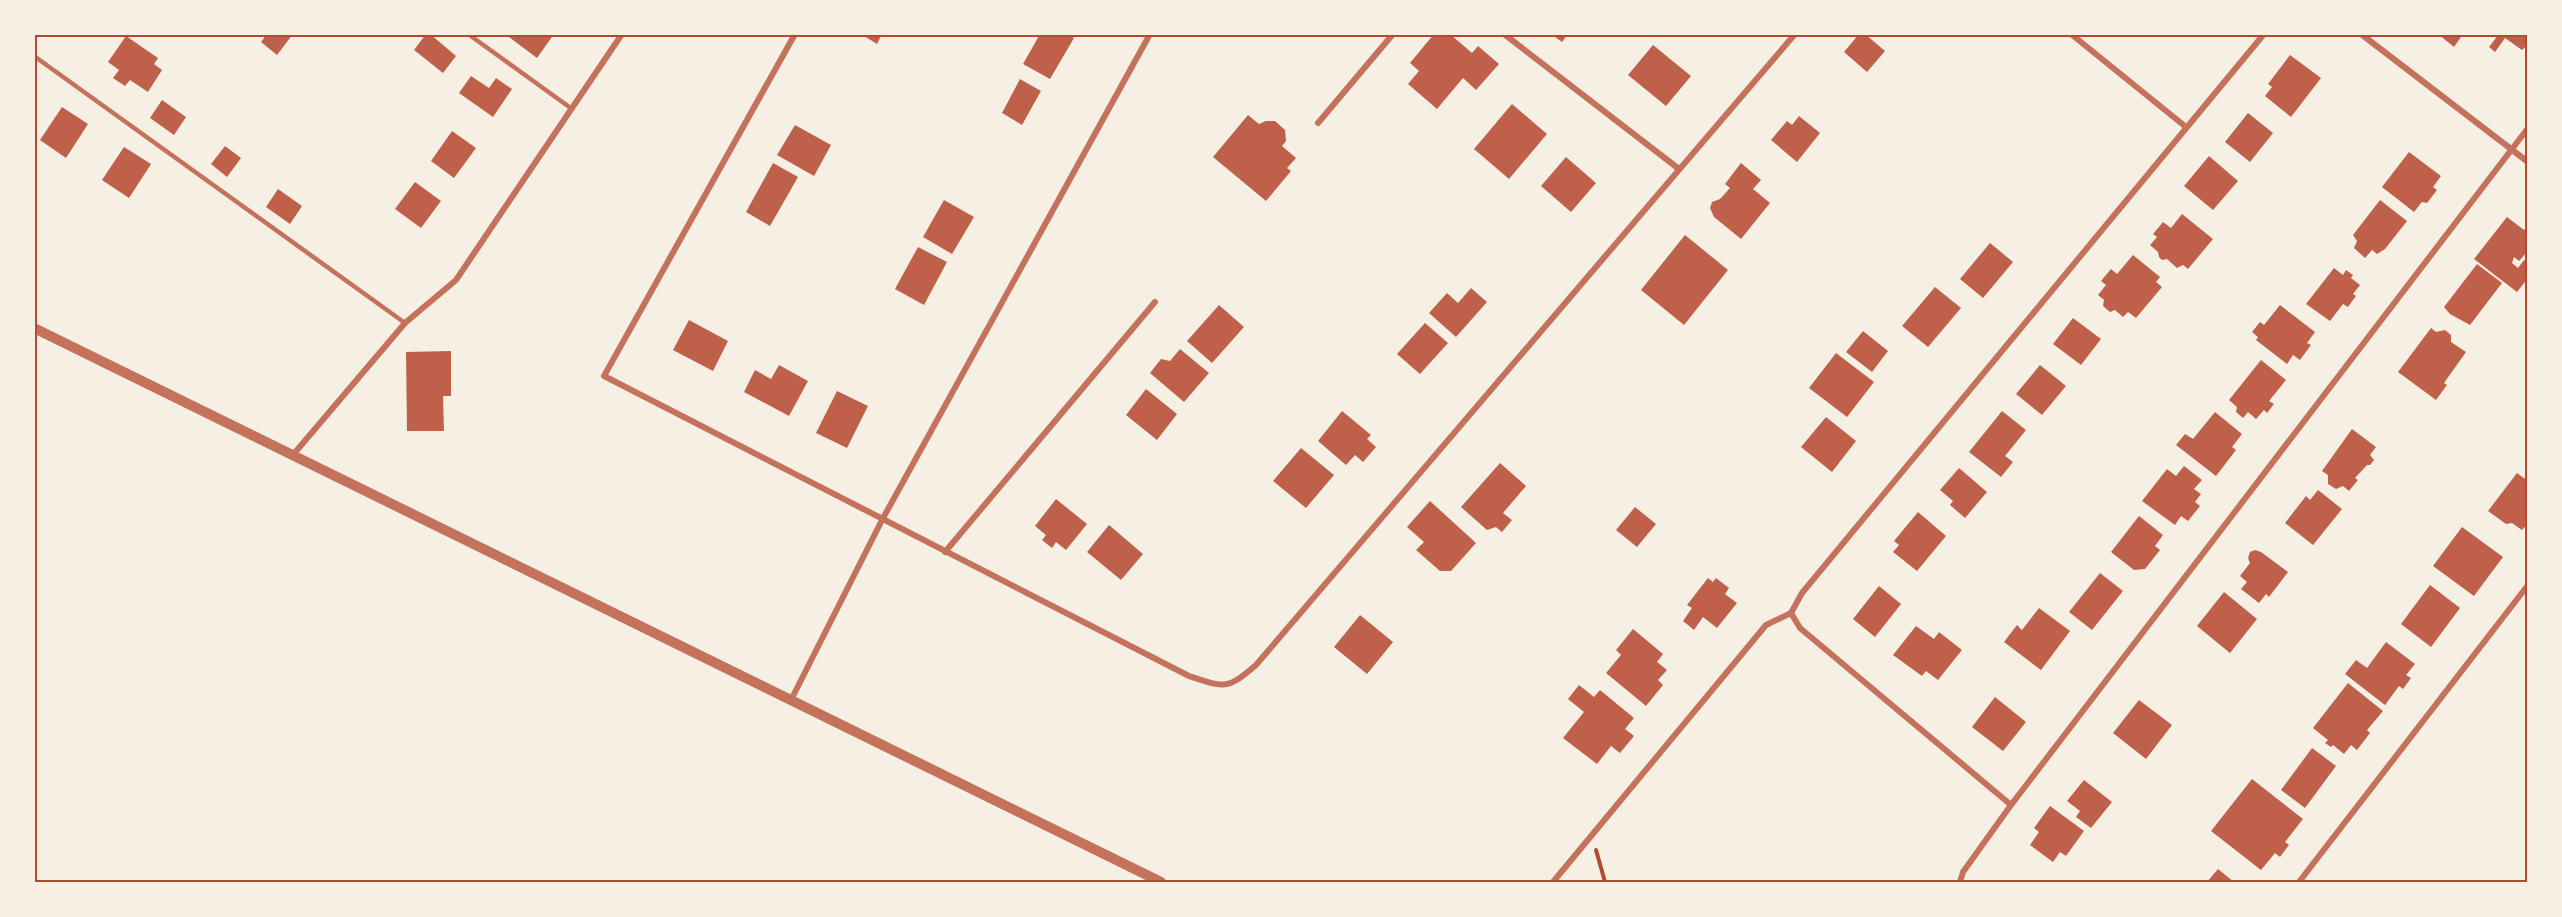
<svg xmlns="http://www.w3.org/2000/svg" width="2562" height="917" font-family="Arial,sans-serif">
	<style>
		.building { fill: #bf614a }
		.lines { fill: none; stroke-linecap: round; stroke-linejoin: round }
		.path { stroke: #b5482f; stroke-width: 4 }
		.service { stroke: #c5725c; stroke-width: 4.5 }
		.minor { stroke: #c5725c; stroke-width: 6 }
		.tertiary { stroke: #c5725c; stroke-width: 10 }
		.neatline { fill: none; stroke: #b5482f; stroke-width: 2 }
	</style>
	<rect width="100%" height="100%" fill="#f6efe4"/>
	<path class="building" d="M267,34H293L277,55L261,42Z
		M426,34H430L456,56L443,73L414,50Z
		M505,34H554L537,58Z
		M861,34H882L877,44Z
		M1040,34H1068L1074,38L1050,79L1023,64Z
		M1434,34H1450L1472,53L1478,46L1499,64L1476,90L1463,78L1437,109L1408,84L1419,71L1410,63Z
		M1551,34H1568L1562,42Z
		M1859,34H1865L1885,51L1867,72L1844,52Z
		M2438,34H2463L2454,47Z
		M2499,34H2528V44L2522,50L2505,38L2495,52L2489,47Z
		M126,36L158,58L154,64L162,70L148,92L130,80L125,86L113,78L119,70L108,62Z
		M1653,45L1691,76L1666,106L1628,75Z
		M2290,55L2321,78L2291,117L2265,96L2272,87L2268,84Z
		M471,76L489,88L496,78L512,89L493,117L459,93Z
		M1020,79L1041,91L1022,125L1002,113Z
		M162,100L186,117L174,135L150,118Z
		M1512,104L1547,134L1509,179L1474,149Z
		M62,107L88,124L66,158L40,140Z
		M2248,113L2273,133L2250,162L2225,142Z
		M1248,115L1259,124L1266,121H1275L1285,130L1286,141L1282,146L1296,158L1287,168L1291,171L1266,201L1213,157Z
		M1799,116L1820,133L1797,162L1771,140L1787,121L1792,125Z
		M795,125L831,145L814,176L777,155Z
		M452,131L476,148L454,178L431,161Z
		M225,146L241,158L227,177L211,164Z
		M124,147L151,164L129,198L102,180Z
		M2409,152L2441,176L2433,187L2437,190L2427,203L2422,202L2414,212L2382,187Z
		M2209,156L2238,181L2213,210L2184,186Z
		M1566,157L1596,183L1571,212L1541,186Z
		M773,163L798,177L770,226L746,212Z
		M1741,163L1761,180L1753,189L1770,203L1741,239L1714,217L1710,208L1712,202L1720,199L1730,188L1725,184Z
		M415,182L441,201L421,228L395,209Z
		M278,189L302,206L290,224L266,207Z
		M944,200L974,217L952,254L923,237Z
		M2380,200L2407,221L2385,249L2377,254L2372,250L2365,258L2354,248L2357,241L2353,235Z
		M2182,214L2213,239L2188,269L2183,265L2177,268L2167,259L2162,260L2159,257L2158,252L2150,245L2157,237L2153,234L2163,222L2171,228Z
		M2507,217L2524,230L2528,225V251L2519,261L2514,257L2512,263L2518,268L2524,260L2528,263V278L2517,292L2474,259Z
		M1685,235L1728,270L1684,325L1641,290Z
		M1990,243L2013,262L1983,298L1960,279Z
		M918,247L947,262L924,305L895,289Z
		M2133,255L2160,277L2156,282L2162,287L2136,318L2128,312L2123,317L2115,310L2110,312L2103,306L2104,300L2098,295L2106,285L2101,281L2111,269L2117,274Z
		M2477,264L2502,283L2470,325L2450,314L2444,307Z
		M2334,268L2343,275L2346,270L2353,275L2351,278L2360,285L2353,294L2356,296L2348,307L2343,304L2330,321L2306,304Z
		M1935,287L1961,308L1928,347L1902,326Z
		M1471,288L1487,302L1456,337L1429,313L1447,293L1458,303Z
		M1219,305L1244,327L1212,363L1187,341Z
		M2280,305L2315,332L2307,343L2311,345L2300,360L2293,355L2287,364L2256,340L2258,337L2252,332L2260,322L2264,325Z
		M2073,318L2101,339L2081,365L2053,344Z
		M689,320L728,341L713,371L673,350Z
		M1425,323L1448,343L1420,374L1397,354Z
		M2431,328L2436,332L2445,330L2451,335V342L2466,352L2444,383L2447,385L2436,400L2398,372Z
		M1863,331L1888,351L1872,372L1846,352Z
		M1180,349L1209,373L1184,402L1150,373L1161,359L1170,361Z
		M451,351V396H443L444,431H407L406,352Z
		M1836,353L1874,382L1847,417L1809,388Z
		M2261,360L2286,380L2269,401L2274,404L2267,413L2264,410L2256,419L2248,412L2243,418L2236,412L2237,407L2229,400Z
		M779,365L808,381L789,416L744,392L755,370L771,379Z
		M2040,365L2066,386L2042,415L2016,394Z
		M1146,389L1177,414L1157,440L1126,415Z
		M837,391L868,406L847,448L816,433Z
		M1342,411L1371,435L1367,439L1376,447L1363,462L1355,455L1346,465L1318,441Z
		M2002,411L2026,430L2005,456L2013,462L2001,477L1969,452Z
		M2215,412L2242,434L2232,447L2236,450L2216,476L2176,445L2185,434L2193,439Z
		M1826,417L1856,441L1832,472L1801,447Z
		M2352,429L2376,447L2370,455L2374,460L2370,465H2367L2355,478L2358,480L2349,491L2343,486L2336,489L2328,484V475L2322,471Z
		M1301,448L1334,475L1306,508L1273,481Z
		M1500,463L1526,486L1503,513L1512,520L1502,532L1496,527L1487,530L1461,507Z
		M2184,466L2202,480L2194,489L2201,494L2195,502L2200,506L2188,521L2181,516L2175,525L2142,501L2167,469L2176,476Z
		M1959,468L1987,492L1965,518L1950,505L1953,501L1940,490Z
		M2517,473L2528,481V523L2522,530L2512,523L2506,524L2488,511Z
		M2318,490L2342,509L2313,545L2285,523L2306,496L2310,500Z
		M1056,499L1087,524L1066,550L1056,542L1052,548L1042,540L1046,535L1035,526Z
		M1430,501L1476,543L1451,571H1440L1416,550L1424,542L1407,527Z
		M1635,507L1656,524L1637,547L1616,530Z
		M1918,512L1946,536L1917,571L1893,552L1899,545L1894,541Z
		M2139,516L2163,535L2155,546L2160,550L2145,569L2134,570L2111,552Z
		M1109,525L1143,554L1121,580L1087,552Z
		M2462,527L2503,557L2474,596L2433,566Z
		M2255,550L2261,552L2288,572L2269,597L2266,594L2259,603L2241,589L2247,582L2240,576L2250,563L2248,558L2250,552Z
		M2100,573L2123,591L2092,630L2069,612Z
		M1708,578L1713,582L1716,578L1729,588L1725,594L1737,603L1717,628L1703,617L1694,630L1683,621L1692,608L1687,605Z
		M2430,585L2460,608L2431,647L2401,624Z
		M1879,586L1901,604L1875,637L1853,619Z
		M2224,592L2257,619L2230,653L2197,626Z
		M2039,608L2070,631L2041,670L2004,642L2017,625L2022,630Z
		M1360,615L1393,642L1367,674L1334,647Z
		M1916,626L1934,639L1939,632L1962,650L1938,680L1926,671L1922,676L1893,655Z
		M1633,629L1663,654L1657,662L1667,670L1658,680L1663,685L1646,706L1606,673L1621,655L1616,650Z
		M2386,642L2415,664L2406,675L2411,678L2403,689L2399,686L2385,705L2345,674L2356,660L2367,668Z
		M2348,683L2383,711L2367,730L2370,733L2357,750L2351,745L2344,754L2333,745L2331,747L2325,743L2328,740L2313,728Z
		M1579,685L1594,697L1600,690L1634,718L1625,729L1634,736L1620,753L1611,746L1597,764L1563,738L1584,712L1568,699Z
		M1995,697L2026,722L2003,751L1972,727Z
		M2139,700L2172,725L2146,759L2113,733Z
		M2312,748L2336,766L2305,808L2281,790Z
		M2252,779L2303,819L2285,842L2289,845L2280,857L2275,853L2261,870L2211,831Z
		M2084,780L2112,802L2091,828L2076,817L2080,811L2067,801Z
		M2050,806L2084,831L2066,856L2060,852L2053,862L2030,845L2039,832L2034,828Z
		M2218,869L2234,882H2207Z"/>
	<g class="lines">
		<path class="path" d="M1596,850L1605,882"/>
		<path class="service" d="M468,34L572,109
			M34,56L405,323"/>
		<path class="minor" d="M795,34L604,376L1189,676C1224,688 1227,690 1256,665L1795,34
			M1504,34L1679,169
			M2071,34L2186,127
			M2361,34L2528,162
			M1318,123L1393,34
			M292,456L405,323L456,280L622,34
			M945,552L1155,302
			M1791,613L1800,628L2011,805L1963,872L1960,882
			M791,700L882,520L1150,34
			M2011,805L2528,128
			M1553,882L1766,625L1791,613L1802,593L2264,34
			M2299,882L2528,585"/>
		<path class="tertiary" d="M34,328L1161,882"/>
	</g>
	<rect width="2562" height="917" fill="none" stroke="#f6efe4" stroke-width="72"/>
	<rect x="36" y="36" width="2490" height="845" class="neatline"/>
</svg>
